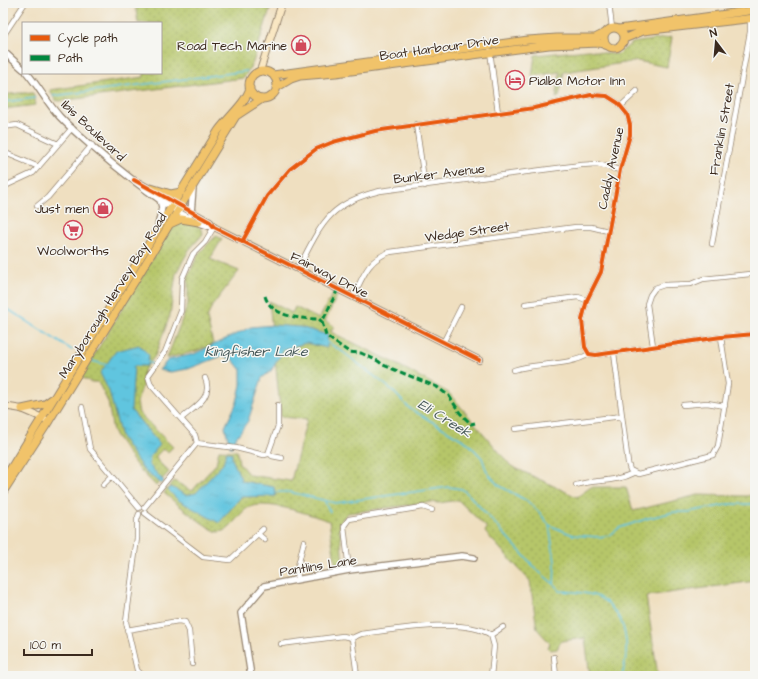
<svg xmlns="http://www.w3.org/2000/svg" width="758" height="679" font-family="'Architects Daughter',sans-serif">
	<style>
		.grass { fill: url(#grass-dots); stroke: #787844 }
		.water { fill: url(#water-ripples); stroke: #4e787e }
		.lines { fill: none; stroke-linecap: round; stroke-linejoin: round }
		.stream { stroke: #61c5df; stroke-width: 1.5 }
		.minor-casing { stroke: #95846f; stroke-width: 6 }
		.tertiary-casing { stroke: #95846f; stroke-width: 8 }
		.secondary-casing { stroke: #95846f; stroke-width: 8 }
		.primary-casing { stroke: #95846f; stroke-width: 9 }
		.minor { stroke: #fff; stroke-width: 4.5 }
		.tertiary { stroke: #fff; stroke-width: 5.5 }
		.secondary { stroke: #f9e7c3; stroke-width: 6 }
		.primary { stroke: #f1c36a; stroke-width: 7 }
		.quiet { stroke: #00873e; stroke-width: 3; stroke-dasharray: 6 3; stroke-linecap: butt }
		.cycleway-casing { stroke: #f6f6f2; stroke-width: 6 }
		.cycleway { stroke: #e8590c; stroke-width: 4 }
		.labels { text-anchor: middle; stroke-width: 3; stroke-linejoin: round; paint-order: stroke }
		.poi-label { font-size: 13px; fill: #3b2a1e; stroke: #f6f6f2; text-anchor: end }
		.street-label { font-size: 13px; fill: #3b2a1e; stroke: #f6f6f2 }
		.water-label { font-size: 14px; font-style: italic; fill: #465858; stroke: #f6f6f2 }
	</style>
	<defs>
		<pattern id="grass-dots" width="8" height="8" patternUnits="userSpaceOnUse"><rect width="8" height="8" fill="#b6c669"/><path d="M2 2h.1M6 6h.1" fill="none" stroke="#9daa5b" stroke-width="1.8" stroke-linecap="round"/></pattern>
		<pattern id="water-ripples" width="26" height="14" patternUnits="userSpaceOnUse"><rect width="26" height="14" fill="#61c5df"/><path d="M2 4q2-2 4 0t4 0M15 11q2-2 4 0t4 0" fill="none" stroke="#55a9bf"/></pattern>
	</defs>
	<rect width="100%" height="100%" fill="#f6f6f2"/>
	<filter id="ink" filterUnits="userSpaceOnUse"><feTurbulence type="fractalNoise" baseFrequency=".025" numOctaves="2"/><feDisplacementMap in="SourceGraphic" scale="8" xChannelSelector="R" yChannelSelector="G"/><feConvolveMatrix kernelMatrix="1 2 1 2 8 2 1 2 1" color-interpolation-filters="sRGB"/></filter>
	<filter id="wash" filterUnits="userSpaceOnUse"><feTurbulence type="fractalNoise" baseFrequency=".012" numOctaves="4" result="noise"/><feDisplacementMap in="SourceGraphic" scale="16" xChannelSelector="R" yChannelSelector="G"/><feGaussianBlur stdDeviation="0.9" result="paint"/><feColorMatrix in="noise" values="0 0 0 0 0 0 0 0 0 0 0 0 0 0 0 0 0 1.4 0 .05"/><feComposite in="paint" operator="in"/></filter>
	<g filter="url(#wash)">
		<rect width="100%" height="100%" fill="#efdfc0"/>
		<path class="grass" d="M135,3H272L253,62L244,78L59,101L55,100L50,90L144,77V73H161V23H138Z
			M672,37L667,67L637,61L564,72L559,97L556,98L560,72L532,76L535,55L589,50L609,54H618L632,43Z
			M19,93H33L36,105L3,109V95Z
			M183,222C192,223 201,224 203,234L189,250L176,273L170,315L155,356L144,370L142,387L137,402L139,413L173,447L168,452L163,449L156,456L157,460L169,472L156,486L138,468L113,432L108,402L98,382H91L81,377L170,229L174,225Z
			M216,236L222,239L210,259L239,271L212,306L207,318L213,344L196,351L167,358L188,304V276L199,253Z
			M333,293L337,296L325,321L334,326L331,332L391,361L449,393L511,466L577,497L591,487H626L633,511L698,495L747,496L755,494V581L646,596L658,676H590L585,638L561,641L557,649L550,650L548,648L550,643L537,629L530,581L485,532L487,528L458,500L439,503L431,502L348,513L339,523L343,563L342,566L336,567L329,521C312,515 261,497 246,509C238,515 230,531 219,532C211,532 172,500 164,493L174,481L192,491L216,464L219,450L237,451L239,463L249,475L291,481L307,419L281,417L269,301L292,313L295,307L319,319Z"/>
		<path class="water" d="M273,325L300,327L328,335L327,348L306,343L284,349L271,371L262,378L248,421L235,439L232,447H230L225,427L237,402L241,385V370L233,360L222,356L188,369L170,372L159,370L168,360L194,354L251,327Z
			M139,345L149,355L147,366H134L131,410L160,445L150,456L149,465L164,481L162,484L145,472L121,437L109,391L100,373L116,351Z
			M226,452L232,453V459L242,481L274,487L276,496L241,497L219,523L178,500L168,490L171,487L186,495L196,493L223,464Z"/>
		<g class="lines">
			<path class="stream" d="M53,96L247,71
				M3,102L35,98
				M3,306L72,350
				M327,342L343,352L391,389L409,408L468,443L482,458L487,472L498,485L527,501L539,512L549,525L573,535L599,537L610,535L619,528L649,518L674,512H688L731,504H755
				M89,360L107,365
				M147,362L152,364
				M275,492H290L335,503L449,487L462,489L469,495L538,571L554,584
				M325,502L330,512
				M549,525L555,562L554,584L560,591C572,592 585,592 596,596C601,597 605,601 609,605C629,623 629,651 622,676"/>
		</g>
	</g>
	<g filter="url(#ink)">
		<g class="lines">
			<defs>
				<path id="minor" d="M609,3L612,28
					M3,36L25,3
					M490,51L498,113
					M621,106L637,91
					M416,124L425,186
					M3,127L17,125L58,144
					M3,152L39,167
					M3,187L33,173L72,128
					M37,206L48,197L92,145
					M242,242L267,196L290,169L316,149L333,142L375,131L534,108L591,95L607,96L618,103L627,114L630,125V135L620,170L601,272L587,300L582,320L585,347L589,354L596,355L721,337L755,334
					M712,244L750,32V19
					M298,269C321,225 328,203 380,191L581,165L597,164L620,170
					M353,297C363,277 367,260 390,252L576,227H591L608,231
					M525,304L578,297L587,300
					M443,343L461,307
					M653,346L647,304L650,295L655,288L664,285L691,284L703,279L750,274
					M614,353L628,463L630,470L638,474L713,455L718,446L728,384L721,337
					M514,370C537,362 568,367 589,354
					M683,405L707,403L725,406
					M82,407L90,449L139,508
					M181,419C194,407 214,398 205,378
					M515,429L622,416
					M197,443L236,448L264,455L268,454L278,426V405
					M269,453L272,456L282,458
					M103,485L112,476
					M576,485C596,479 614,483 633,473
					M144,508L197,443L195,435L151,385L148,376L165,352L181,311L182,279L193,254L205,242L214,227
					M145,513L203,557L230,560L263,529
					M139,514L137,520V538L126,622L137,670L143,676
					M258,534L265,540
					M349,570L344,526L349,519L423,507L432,510
					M298,579L297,570L304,541
					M127,630L178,621L185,622L189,631L192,664
					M491,635L503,627
					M281,644L343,636L352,638
					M554,657L556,676
					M357,676L352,638L361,634C392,630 466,617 491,635L494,646L491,676"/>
				<path id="tertiary" d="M3,51L23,69
					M27,73C39,87 48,104 60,117C85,143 180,224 214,227
					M134,180L210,222L214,227L479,360
					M191,213L193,188
					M158,226L162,207L160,200
					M251,676L241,613L264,586L349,570L462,556L474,558"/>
				<path id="secondary" d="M260,71L282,3
					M3,406L22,409L45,419"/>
				<path id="primary" d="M604 38a10 10 0 1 1 20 0a10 10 0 1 1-20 0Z
					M619,29L755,10
					M624,39L643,31L755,18
					M249 85a14 14 0 1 1 28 0a14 14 0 1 1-28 0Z
					M273,75L528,40L557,38H595L605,33
					M276,88L291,79L300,76L336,73L549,45L600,43L608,46
					M151,188L171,194L181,192
					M170,224L181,219L199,222
					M22,409L45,404L52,399
					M3,481L218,131C228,117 245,104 250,88
					M3,492L49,421L236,116L262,99"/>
			</defs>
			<use href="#minor" class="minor-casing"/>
			<use href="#tertiary" class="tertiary-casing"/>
			<use href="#secondary" class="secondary-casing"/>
			<use href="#primary" class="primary-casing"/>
			<use href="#minor" class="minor"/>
			<use href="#tertiary" class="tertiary"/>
			<use href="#secondary" class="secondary"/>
			<use href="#primary" class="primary"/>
			<path class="quiet" d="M338,289L322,322L326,336L349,352L361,353L378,361L383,365L437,387L449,396L460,413L471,424L475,423
				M265,296C271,317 301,319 319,319L322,322"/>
			<defs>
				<path id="cycleway" d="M134,180L210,222L214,227L479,360
					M242,242L267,196L290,169L316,149L333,142L375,131L534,108L591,95L607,96L618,103L627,114L630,125V135L620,170L601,272L587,300L582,320L585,347L589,354L596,355L721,337L755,334"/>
			</defs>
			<use href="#cycleway" class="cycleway-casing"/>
			<use href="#cycleway" class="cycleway"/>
		</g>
	</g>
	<defs>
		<symbol id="shop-ring" viewBox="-11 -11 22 22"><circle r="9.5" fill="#f6f6f2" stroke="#d1495b" stroke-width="1.5"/><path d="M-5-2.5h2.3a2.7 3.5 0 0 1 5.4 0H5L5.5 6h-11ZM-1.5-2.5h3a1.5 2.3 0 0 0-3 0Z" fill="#d1495b"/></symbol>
		<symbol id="hotel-ring" viewBox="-11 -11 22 22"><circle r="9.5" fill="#f6f6f2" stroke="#d1495b" stroke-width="1.5"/><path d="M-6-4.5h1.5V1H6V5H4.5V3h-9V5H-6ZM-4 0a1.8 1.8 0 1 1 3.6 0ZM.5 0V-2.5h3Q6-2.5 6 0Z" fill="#d1495b"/></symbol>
		<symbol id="supermarket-ring" viewBox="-11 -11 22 22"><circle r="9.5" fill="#f6f6f2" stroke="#d1495b" stroke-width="1.5"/><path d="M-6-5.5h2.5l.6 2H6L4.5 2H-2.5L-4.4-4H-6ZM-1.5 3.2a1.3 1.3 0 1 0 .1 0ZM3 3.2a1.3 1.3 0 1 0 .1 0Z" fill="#d1495b"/></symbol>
	</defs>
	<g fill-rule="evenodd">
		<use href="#shop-ring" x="290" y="34" width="22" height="22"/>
		<use href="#hotel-ring" x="504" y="69" width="22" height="22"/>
		<use href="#shop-ring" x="92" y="197" width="22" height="22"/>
		<use href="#supermarket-ring" x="62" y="219" width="22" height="22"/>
	</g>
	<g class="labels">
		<g class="poi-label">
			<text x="287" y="50">Road Tech Marine</text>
			<text x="529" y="85" text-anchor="start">Pialba Motor Inn</text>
			<text x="89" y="213">Just men</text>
			<text x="73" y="255" text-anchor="middle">Woolworths</text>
		</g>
		<g class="street-label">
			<text transform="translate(439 47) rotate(-8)" y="5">Boat Harbour Drive</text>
			<text transform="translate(721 129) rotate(-80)" y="5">Franklin Street</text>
			<text transform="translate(94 130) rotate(43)" y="5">Ibis Boulevard</text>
			<text transform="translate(610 168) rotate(-78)" y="5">Caddy Avenue</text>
			<text transform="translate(439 173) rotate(-7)" y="5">Bunker Avenue</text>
			<text transform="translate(467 231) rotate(-8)" y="5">Wedge Street</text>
			<text transform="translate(330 274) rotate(27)" y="5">Fairway Drive</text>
			<text transform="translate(112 295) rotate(-58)" y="5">Maryborough Hervey Bay Road</text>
			<text transform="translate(318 565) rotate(-9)" y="5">Pantlins Lane</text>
		</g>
		<g class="water-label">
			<text x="256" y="356">Kingfisher Lake</text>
			<text transform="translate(445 418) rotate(32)" y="5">Eli Creek</text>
		</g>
	</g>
	<rect width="758" height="679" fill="none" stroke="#f6f6f2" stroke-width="16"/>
	<rect x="22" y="22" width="140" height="52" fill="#f6f6f2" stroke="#aba49d"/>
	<rect x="30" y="35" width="20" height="6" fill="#e8590c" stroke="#aba49d"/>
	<text x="58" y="42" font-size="12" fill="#3b2a1e">Cycle path</text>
	<rect x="30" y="55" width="20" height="6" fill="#00873e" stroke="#aba49d"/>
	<text x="58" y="62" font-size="12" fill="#3b2a1e">Path</text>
	<g transform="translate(716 42) rotate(344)" stroke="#f6f6f2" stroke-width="3" paint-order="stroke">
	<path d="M0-3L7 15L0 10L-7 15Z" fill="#3b2a1e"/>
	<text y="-6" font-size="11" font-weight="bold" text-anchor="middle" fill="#3b2a1e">N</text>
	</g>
	<path d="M24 649v6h68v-6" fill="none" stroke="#3b2a1e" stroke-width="2"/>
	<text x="30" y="649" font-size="12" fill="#3b2a1e" stroke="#f6f6f2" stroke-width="3" paint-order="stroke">100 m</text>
</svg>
